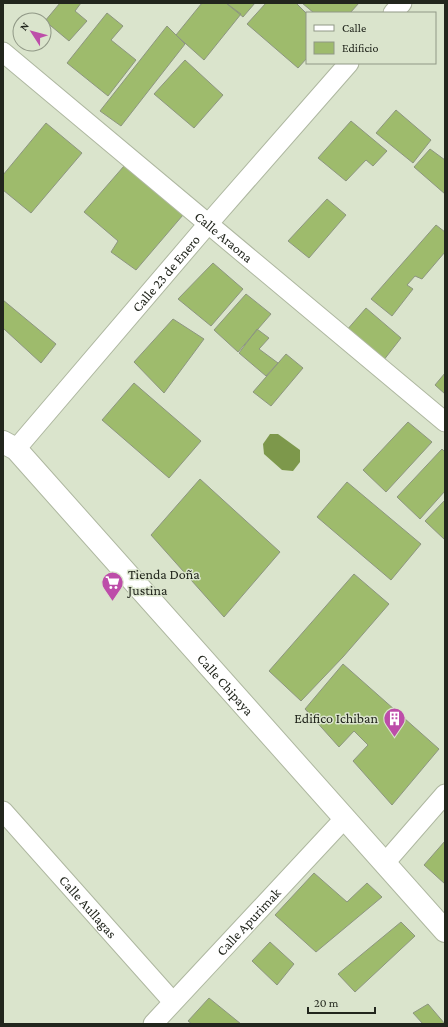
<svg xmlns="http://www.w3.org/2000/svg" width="448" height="1027" font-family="'Crimson Pro',serif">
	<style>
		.water { fill: #7d984b }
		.building { fill: #9ebb6c; stroke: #8d9680 }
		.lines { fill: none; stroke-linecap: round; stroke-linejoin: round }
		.street-casing { stroke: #aeb7a0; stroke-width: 21 }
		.secondary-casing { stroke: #aeb7a0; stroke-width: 24 }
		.street { stroke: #fff; stroke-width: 19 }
		.secondary { stroke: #fff; stroke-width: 22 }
		.labels { text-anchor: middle; stroke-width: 3; stroke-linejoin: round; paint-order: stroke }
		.street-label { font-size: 14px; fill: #22261d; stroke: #dae4cc }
		.poi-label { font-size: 14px; fill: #22261d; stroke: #dae4cc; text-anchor: start }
	</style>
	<rect width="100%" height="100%" fill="#dae4cc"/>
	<path class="water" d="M270,434H278L300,450V462L293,471L282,470L264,454L263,444Z"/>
	<path class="building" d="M60,3H81L75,11L87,21L69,41L45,21Z
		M202,3H226L241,14L204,60L176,35Z
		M226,3H255L243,17Z
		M266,3H296L307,14V58L298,68L247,24Z
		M302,3H359L350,13H314Z
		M107,13L123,26L111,40L136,60L108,96L67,63Z
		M167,26L185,44L121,126L100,111Z
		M185,60L223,95L194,128L154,94Z
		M396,110L431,140L413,163L376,133Z
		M351,121L387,151L373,166L366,160L346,181L318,158Z
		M46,123L82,153L31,213L3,190V175Z
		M430,149L445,160V194L414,167Z
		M124,166L183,215L136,270L111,252L118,241L84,212Z
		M327,199L346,215L309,258L288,241Z
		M436,225L445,232V252L422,279L415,276L407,285L413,289L392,316L371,299Z
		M213,263L243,289L211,326L178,299Z
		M246,294L271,314L238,352L214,330Z
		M3,300L56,344L41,363L4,329L3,331Z
		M366,308L401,338L383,361L346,331Z
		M173,319L204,339L164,393L134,362Z
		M257,329L269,338L259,349L278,363L266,376L239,353Z
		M286,354L303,368L271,406L253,392Z
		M445,373V394L435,385Z
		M134,383L201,441L169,478L102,420Z
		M408,422L432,442L386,492L363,470Z
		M442,449L445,452V491L420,519L397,497Z
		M200,479L280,552L224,617L151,535Z
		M347,482L421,544L391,580L317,517Z
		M445,500V540L425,521Z
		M354,574L389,604L343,657L301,701L269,671Z
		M343,664L439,749L392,805L353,761L368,745L354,731L339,747L305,709Z
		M445,841V884L424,865Z
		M314,873L347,902L367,883L382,897L316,952L275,915Z
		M401,922L415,936L355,992L338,974Z
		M270,942L294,964L277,985L252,961Z
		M209,998L241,1024H192L188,1021Z
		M428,1004L445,1024H423L413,1013Z"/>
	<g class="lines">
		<defs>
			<g id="street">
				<path d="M393,13L402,3"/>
				<path id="s1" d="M3,52L445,422"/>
				<path id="s2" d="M16,449L208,224L349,63"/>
				<path id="s3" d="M3,811L173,1002"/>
				<path d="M384,864L445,794"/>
				<path id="s4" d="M153,1024L344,819"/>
			</g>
			<g id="secondary">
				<path id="s5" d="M3,442L16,449L445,931"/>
			</g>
		</defs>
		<use href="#street" class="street-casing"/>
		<use href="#secondary" class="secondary-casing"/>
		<use href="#street" class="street"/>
		<use href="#secondary" class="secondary"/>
	</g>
	<defs>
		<symbol id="supermarket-pin" viewBox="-11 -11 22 30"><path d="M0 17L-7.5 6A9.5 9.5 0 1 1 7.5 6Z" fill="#bd4da9" stroke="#dae4cc"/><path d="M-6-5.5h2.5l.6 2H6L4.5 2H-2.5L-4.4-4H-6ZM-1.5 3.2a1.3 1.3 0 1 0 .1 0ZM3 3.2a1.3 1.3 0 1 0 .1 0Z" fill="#fff"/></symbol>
		<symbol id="building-pin" viewBox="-11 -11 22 30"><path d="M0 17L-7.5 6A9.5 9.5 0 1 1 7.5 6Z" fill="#bd4da9" stroke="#dae4cc"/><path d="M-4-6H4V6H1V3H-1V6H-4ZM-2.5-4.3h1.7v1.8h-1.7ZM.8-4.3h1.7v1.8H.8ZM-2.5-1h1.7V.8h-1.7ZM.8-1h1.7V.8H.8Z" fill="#fff"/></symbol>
	</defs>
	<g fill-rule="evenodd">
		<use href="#supermarket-pin" x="100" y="570" width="25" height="34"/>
		<use href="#building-pin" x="382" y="706" width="25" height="34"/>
	</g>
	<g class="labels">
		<g class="street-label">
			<text dy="5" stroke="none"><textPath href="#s1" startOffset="288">Calle Araona</textPath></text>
			<text dy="5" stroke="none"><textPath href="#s2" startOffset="231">Calle 23 de Enero</textPath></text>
			<text dy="5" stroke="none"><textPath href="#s5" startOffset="330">Calle Chipaya</textPath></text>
			<text dy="5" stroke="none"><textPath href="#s3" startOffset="128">Calle Aullagas</textPath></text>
			<text dy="5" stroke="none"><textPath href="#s4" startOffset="140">Calle Apurimak</textPath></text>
		</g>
		<g class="poi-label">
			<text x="128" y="579">Tienda Doña<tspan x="128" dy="16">Justina</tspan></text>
			<text x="378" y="723" text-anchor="end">Edifico Ichiban</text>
		</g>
	</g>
	<rect width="448" height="1027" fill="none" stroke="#22261d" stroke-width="8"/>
	<rect x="306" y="12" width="130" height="52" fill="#dae4cc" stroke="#909886"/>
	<rect x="314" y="25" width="20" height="6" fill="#ffffff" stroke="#909886"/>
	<text x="342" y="32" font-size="12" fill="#22261d">Calle</text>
	<rect x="314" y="42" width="20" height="12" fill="#9ebb6c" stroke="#909886"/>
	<text x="342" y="52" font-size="12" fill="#22261d">Edificio</text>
	<g transform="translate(32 32) rotate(306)"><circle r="19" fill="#dae4cc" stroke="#909886"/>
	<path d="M0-3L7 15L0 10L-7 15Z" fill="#bd4da9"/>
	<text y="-6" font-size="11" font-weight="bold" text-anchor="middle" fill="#22261d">N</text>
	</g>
	<path d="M308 1007v6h67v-6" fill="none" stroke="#22261d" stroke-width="2"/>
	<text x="314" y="1007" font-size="12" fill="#22261d" stroke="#dae4cc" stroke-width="3" paint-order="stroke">20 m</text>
</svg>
